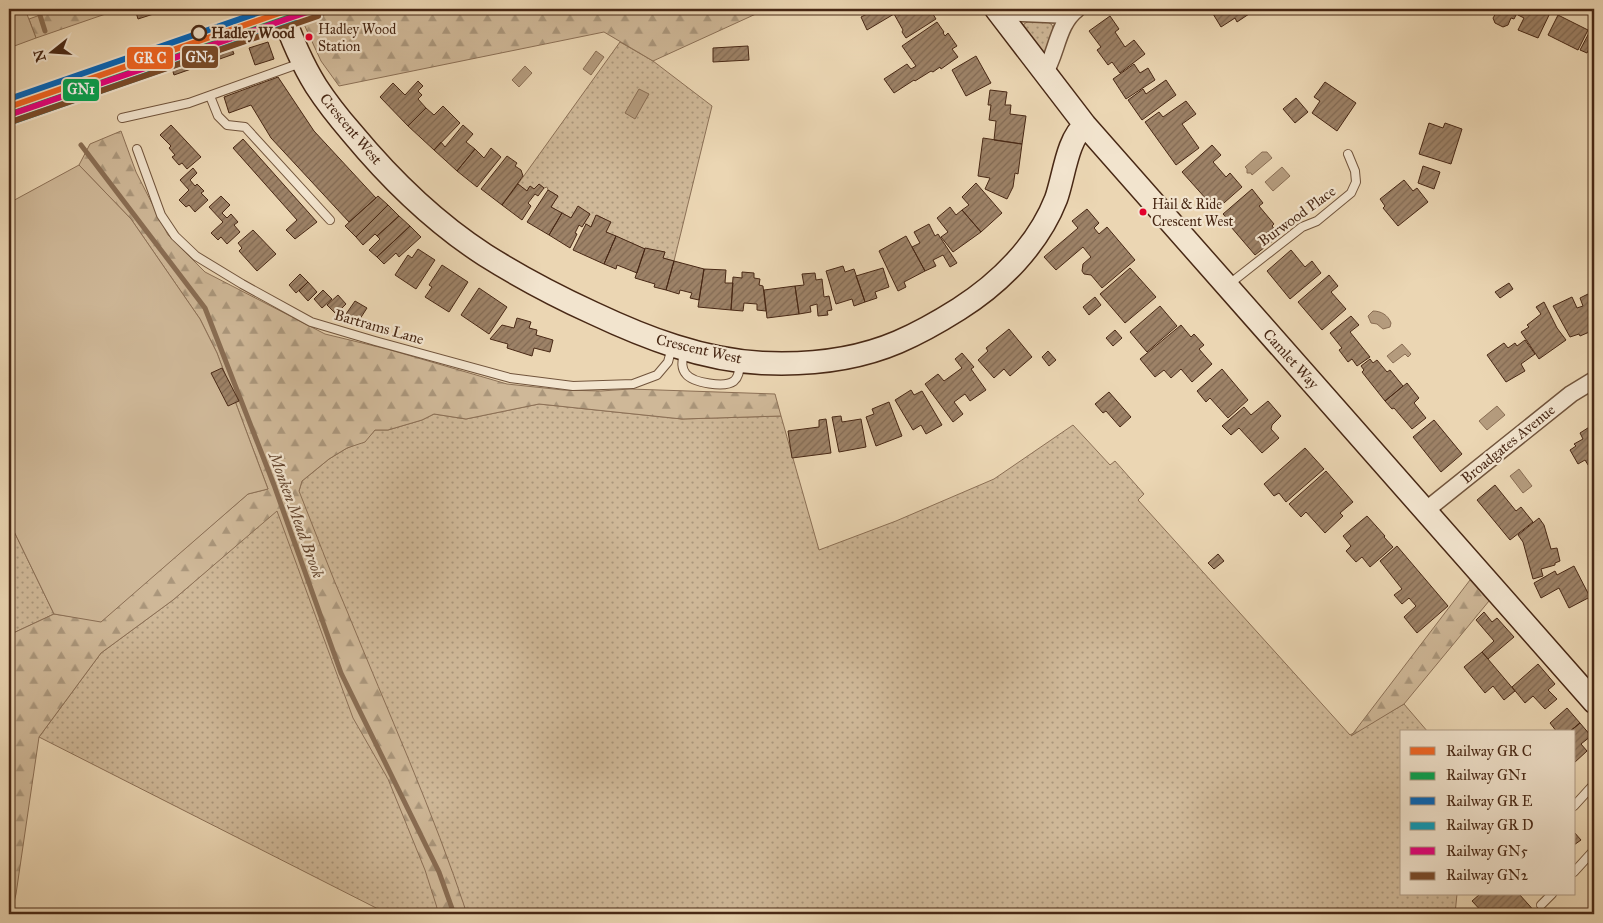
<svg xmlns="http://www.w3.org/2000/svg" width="1603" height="923" font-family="'IM FELL Great Primer',serif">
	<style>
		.grass { fill: url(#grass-dots); stroke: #8c7056 }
		.forest { fill: url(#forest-firs); stroke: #8c7056 }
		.park { fill: #cfb898; stroke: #8c7056 }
		.water { fill: #b49b7d; stroke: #896d53 }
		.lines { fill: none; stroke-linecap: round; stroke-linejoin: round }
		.stream { stroke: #896d53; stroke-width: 5 }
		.building { fill: url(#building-hatch); stroke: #482815 }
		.lane-casing { stroke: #71543c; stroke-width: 10 }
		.street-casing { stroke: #71543c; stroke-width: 19 }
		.secondary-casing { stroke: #482815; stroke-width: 25 }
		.lane { stroke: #f2e4ce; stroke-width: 8 }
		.street { stroke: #f2e4ce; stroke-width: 16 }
		.secondary { stroke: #f2e4ce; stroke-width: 22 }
		.rail-1-casing { stroke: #f2e4ce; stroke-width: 10 }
		.rail-2-casing { stroke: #f2e4ce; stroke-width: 10 }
		.rail-3-casing { stroke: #f2e4ce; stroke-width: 10 }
		.rail-4-casing { stroke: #f2e4ce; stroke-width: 10 }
		.rail-5-casing { stroke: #f2e4ce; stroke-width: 10 }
		.rail-6-casing { stroke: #f2e4ce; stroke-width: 10 }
		.rail-1 { stroke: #f26522; stroke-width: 6 }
		.rail-2 { stroke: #00a651; stroke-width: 6 }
		.rail-3 { stroke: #0065bd; stroke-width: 6 }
		.rail-4 { stroke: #079cbc; stroke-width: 6 }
		.rail-5 { stroke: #e5007d; stroke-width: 6 }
		.rail-6 { stroke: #7a4b2a; stroke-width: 6 }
		.stop-dot { fill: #f2e4ce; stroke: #482815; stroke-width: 2.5 }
		.bus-dot { fill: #e4002b; stroke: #f2e4ce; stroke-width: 2 }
		.labels { text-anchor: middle; stroke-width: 4.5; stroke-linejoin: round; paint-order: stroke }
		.bus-label { font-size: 14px; fill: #482815; stroke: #f2e4ce; text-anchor: start }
		.stop-label { font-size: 15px; font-weight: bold; fill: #482815; stroke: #f2e4ce; text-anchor: start }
		.street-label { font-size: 15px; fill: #482815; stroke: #f2e4ce }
		.water-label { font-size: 16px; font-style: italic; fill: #63452f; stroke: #f2e4ce }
		.line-badge { stroke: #f2e4ce; stroke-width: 2 }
		.badge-label { font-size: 14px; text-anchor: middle; font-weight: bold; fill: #fff }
	</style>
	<defs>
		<pattern id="grass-dots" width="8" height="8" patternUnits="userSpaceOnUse" patternTransform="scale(1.25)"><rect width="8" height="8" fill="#cfb898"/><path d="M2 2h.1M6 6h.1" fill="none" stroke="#aa967b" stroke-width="1.8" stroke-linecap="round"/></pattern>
		<pattern id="forest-firs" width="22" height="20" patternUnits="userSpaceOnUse" patternTransform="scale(1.25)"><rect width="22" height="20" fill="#cfb898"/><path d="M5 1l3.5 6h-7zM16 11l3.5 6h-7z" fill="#aa967b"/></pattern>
		<pattern id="building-hatch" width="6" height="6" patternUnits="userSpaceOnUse" patternTransform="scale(1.25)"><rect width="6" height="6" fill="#9d8267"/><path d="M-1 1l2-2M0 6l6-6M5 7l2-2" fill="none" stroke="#826a54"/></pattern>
	</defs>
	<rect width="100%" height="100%" fill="#ebd6b3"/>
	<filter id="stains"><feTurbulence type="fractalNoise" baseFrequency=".004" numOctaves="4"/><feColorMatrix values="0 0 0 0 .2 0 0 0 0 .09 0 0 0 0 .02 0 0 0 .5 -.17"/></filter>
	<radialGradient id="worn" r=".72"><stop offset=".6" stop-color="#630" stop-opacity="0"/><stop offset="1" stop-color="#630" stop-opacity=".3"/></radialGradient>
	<path class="grass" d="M1029,21L1048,22L1052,25L1054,30L1045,53H1042L1023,29L1024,24Z
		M620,42L653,61L712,106L674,261L663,258L665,252L645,249L606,232L610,222L597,215L591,227L584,223L590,214L578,207L571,218L551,207L558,196L548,190L547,187L544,188L539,184L534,189L530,186L527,191L518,184Z
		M539,404L682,419L781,416L819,550L896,521L994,479L1073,425L1110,465L1115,461L1144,494L1138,500L1350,735L1404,704L1428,732H1402V894H1457L1455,914H388L39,737L101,653L173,600L299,491L302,481L329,459L347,448L365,441L375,430H388L422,420L434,414L466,419Z
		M9,521L54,614L9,635Z"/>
	<path class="forest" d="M57,9H120L36,38L29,19Z
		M341,9H759L758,13L653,61L604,32L339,86L321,61L303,22Z
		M121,131L136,172L168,235L205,272L325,334L387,349L507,384L563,390L601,391L630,389L775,394L781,416L682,419L539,404L466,419L434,414L422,420L388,430H375L365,442L347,448L329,459L302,481L299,491C315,531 330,572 347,611C388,712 433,811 467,914H439L425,870L388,779L353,718L277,511L173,600L101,653L39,737L16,894L11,914H9V635L54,614L101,621L248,494L268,489L217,353L200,319L131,219L79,165L90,144Z
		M1470,580L1489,601L1404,704L1351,736Z"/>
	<path class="park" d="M9,9H25L36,38L9,48Z
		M79,165L131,219L200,319L217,353L268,489L248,494L101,622L54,614L9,521V203Z"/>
	<path class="water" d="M596,51L604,57L591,75L583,69Z
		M525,66L532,73L519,87L512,80Z
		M639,89L649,94L635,119L625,113Z
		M1262,152H1267L1272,158L1252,175L1251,173H1247V169L1245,167Z
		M1282,167L1290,176L1273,191L1265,182Z
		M1373,311C1381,311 1388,315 1391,323L1390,327L1383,329L1377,324L1371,323L1368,316Z
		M1402,344L1411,354L1408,357L1405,354L1393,363L1387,356Z
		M1497,406L1505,415L1487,430L1479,421Z
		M1519,469L1532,486L1523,493L1510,476Z"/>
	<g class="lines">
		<path class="stream" d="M38,9L45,31
			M81,145L205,308L274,485L341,673L439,872L454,914"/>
	</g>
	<path class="building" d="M135,9H169L138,19Z
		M877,9H934L931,11L936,19L906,38L902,32L903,30L894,14L867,30L861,17Z
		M1210,9H1246L1249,14L1237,22L1235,18L1221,27Z
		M1488,9H1519L1514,19L1511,18L1508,25L1503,27L1495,23L1493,18L1496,13Z
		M1521,9H1541L1550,13L1538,38L1518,30L1524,18L1518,15Z
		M1558,15L1588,30L1578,50L1548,35Z
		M1110,16L1119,29L1115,32L1125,47L1134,40L1145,54L1120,73L1112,62L1108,65L1097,50L1101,47L1089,31Z
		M937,22L944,32L943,33L945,36L948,33L957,46L952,49L958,57L941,69L940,67L933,72L931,71L915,81L914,80L894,93L884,79L907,64L911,69L916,66L902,46Z
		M1589,33L1594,36V39L1587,53L1580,50Z
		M229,41L234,54L174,75L170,62Z
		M268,42L274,59L255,65L249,48Z
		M748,46L749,60L713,62V48Z
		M976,56L991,83L966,96L952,70Z
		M1134,64L1140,73L1148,68L1155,80L1126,99L1113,79Z
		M278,77L314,131L376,198L349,222L271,138L251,105L229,113L224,97Z
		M1166,80L1176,95L1142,120L1128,100L1143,89L1146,94Z
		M418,81L423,86L418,91L422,95L418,99L426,108L408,126L380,97L393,83L405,95Z
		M1325,82L1356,103L1337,131L1312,113L1320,101L1314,97Z
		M990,90L1007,92L1005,105H1011L1010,114L1026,116L1022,144L994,140L996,121L989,120L991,105H988Z
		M1296,98L1308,112L1295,123L1283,109Z
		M1186,101L1196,114L1182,124L1199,148L1176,165L1145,122L1159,112L1163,117Z
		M443,106L460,123L434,150L408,126L426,108L434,115Z
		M1429,123L1443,128L1445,123L1462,129L1451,164L1419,154Z
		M171,125L201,157L187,169L182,163L179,165L172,157L175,155L169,148L171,146L160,135Z
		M463,125L473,134L466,142L475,149L457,171L434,150L441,142L445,147Z
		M983,138L1022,144L1018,174L1015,173L1013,187L1007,199L985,189L990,178L978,176Z
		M243,139L317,222L295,239L286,230L297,220L233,148Z
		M1212,145L1221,155L1213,162L1226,177L1230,173L1242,187L1216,210L1182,172Z
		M491,148L501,157L477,187L457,171L475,149L484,158Z
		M507,156L517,163L515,166L521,170L523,176L502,205L481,189Z
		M1423,166L1440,172L1434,189L1418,183Z
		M193,168L197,173L190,180L195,186L197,184L204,191L201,193L208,200L195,212L189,205L186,207L179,200L189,190L180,180Z
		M1404,180L1413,191L1417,188L1428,202L1398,226L1383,208L1385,206L1380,199Z
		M976,183L1002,213L981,232L962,210L969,205L962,197Z
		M518,184L527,191L530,186L534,189L539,184L544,188L538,196L535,194L528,203L531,206L522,220L502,205Z
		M1252,189L1263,203L1259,206L1274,224L1272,226L1280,235L1255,255L1231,227L1233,225L1223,214Z
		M548,190L558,196L551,207L562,213L549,235L527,222Z
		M221,196L230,205L222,213L227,218L231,214L238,222L234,225L240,232L227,244L221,237L218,240L211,233L223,222L209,207Z
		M378,196L388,205L356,237L345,226Z
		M388,205L399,216L377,236L375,234L363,245L356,237Z
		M578,206L590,214L582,227L579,225L575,233L577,234L570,248L549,235L562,213L571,218Z
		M950,207L956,215L962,210L981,232L953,252L941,237L948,232L937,218Z
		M1087,209L1099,223L1094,228L1099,234L1107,227L1135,260L1102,288L1091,275L1084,274L1082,271L1083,264L1091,257L1083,247L1056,270L1044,257L1078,228L1072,221Z
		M596,215L611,222L606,232L616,236L604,264L573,250L586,224L591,227Z
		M399,216L410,226L377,257L369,250L380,239L377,236Z
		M929,224L935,236L938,234L957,263L950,267L943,255L933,260L936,266L925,271L912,247L920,243L914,232Z
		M410,226L421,237L399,257L396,253L384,264L377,257Z
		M253,230L276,254L257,271L239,251L242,248L238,243Z
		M616,236L645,249L637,273L617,265L616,269L604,264Z
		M906,236L925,271L904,282L906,287L898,291L879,251Z
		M645,248L665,252L663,258L674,261L666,290L654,287L655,284L635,278Z
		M418,249L435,260L416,289L395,275L408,255L412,258Z
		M1291,250L1305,267L1312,261L1321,273L1290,299L1267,271Z
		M674,261L704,269L699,300L690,298L692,293L680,290L679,294L666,290Z
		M442,265L468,282L449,312L425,297L432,287L429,285Z
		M843,266L845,272L854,269L865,302L854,306L852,299L836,304L826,271Z
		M883,268L889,287L875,292L877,298L865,302L856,276Z
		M1130,268L1156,297L1125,323L1100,294Z
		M704,269L726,270L725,283H733L731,310L698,307Z
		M742,272L754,273V278L760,279L759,285L763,286L766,311L757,310V304L744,303L743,311L731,310L733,277L742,278Z
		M815,273L816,280L822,279L824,297L829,296L832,310L827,311L828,315L818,316L817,304L810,306L811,312L799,314L795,286L804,285L802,274Z
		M300,274L308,282L296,293L289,285Z
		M1329,275L1338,286L1331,292L1346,309L1322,330L1298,302Z
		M308,282L317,292L308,301L299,291Z
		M1509,283L1513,289L1500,298L1495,292Z
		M795,286L799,314L767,318L764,290Z
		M479,288L507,307L489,334L461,315Z
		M323,290L332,299L322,308L314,299Z
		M1590,293L1594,303V320L1593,321L1594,330L1580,336L1579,334L1570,337L1553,306L1572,297L1577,308L1583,306L1580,298Z
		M338,295L346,304L336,314L327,305Z
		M1095,297L1101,305L1089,315L1083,307Z
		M355,301L367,308L358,322L346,314Z
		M1544,302L1557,328L1566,340L1539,359L1521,332L1529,327L1527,325L1541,314L1536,307Z
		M1160,306L1177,326L1147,352L1130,332Z
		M1351,316L1359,325L1350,332L1370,357L1357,366L1352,359L1348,362L1339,350L1342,348L1330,333Z
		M517,318L531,322L529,328L537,330L536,335L553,340L550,352L534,348L532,356L507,348L508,344L490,339L502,325L514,328Z
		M1181,325L1191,337L1194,334L1204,345L1199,349L1212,364L1192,382L1181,369L1171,378L1164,370L1155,377L1140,359Z
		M1009,329L1032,357L1010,376L1004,369L994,378L978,360L988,351L986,348Z
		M1115,330L1122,338L1113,346L1106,338Z
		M1525,340L1535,354L1521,364L1525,371L1506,382L1487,355L1504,343L1508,348L1515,343L1517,346Z
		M1048,351L1056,360L1049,366L1042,357Z
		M962,353L974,367L971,369L986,390L970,401L965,394L954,402L963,414L953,422L925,384L938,374L944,381L962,368L955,359Z
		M1370,359L1373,363L1377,360L1387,372L1390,370L1403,386L1385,401L1362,372L1364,370L1361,366Z
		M222,368L239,401L228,406L211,373Z
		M1222,369L1248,400L1228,418L1210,398L1206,402L1197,391Z
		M1407,383L1419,398L1414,403L1426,418L1412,429L1394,408L1392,409L1385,401Z
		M911,390L914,395L922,391L942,425L926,434L921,425L913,430L895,400Z
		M1109,392L1131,417L1120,427L1106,411L1103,413L1095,404Z
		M1268,401L1281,416L1272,425L1271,429L1279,438L1262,453L1239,428L1231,435L1222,426L1244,407L1251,415Z
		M889,402L902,436L876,446L866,417L874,414L872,409Z
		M841,416L842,422L861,419L866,447L839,452L832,417Z
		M826,419L831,453L792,458L788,431L819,427V420Z
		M1434,420L1462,454L1441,472L1413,437Z
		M1594,424V465L1590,468L1585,460L1578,464L1570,450L1576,446L1574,444L1583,439L1580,433Z
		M1305,448L1324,469L1286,502L1279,493L1274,496L1264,484Z
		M1326,471L1353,502L1340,513L1343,516L1325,533L1306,512L1301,517L1289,504Z
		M1495,485L1516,511L1521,507L1533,522L1510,540L1477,500Z
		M1367,516L1385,536L1384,537L1393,547L1370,567L1362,557L1356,562L1346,551L1351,546L1343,536Z
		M1539,518L1544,525L1551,549L1557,548L1560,561L1555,563V565L1541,569L1543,576L1533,579L1523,542L1518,535Z
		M1397,546L1448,606L1417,633L1404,617L1416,606L1409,598L1402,604L1394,595L1402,589L1380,561Z
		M1218,554L1224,561L1214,569L1208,563Z
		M1574,566L1590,597L1569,608L1559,588L1541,598L1534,583L1555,571L1557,575Z
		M1484,612L1492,622L1497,618L1514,637L1488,659L1482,652L1494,641L1476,620Z
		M1482,652L1515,691L1504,700L1493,686L1485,693L1464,667Z
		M1538,664L1555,684L1548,690L1557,699L1545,709L1533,696L1525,703L1512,687Z
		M1567,708L1580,723L1569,732H1557L1550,723Z
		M1580,723L1591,736L1581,744L1587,751L1574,763V732H1569Z
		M1574,832L1581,840L1574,845Z
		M1480,894H1519L1537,914H1492L1488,910L1484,914L1472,901Z"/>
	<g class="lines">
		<defs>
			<path id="lane" d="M210,96L218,116L227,125L245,127L330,220
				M122,118L189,103L301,63
				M137,149L161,215L175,236L196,256L242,284L311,322L375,341L510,378L573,386L633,384L657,375L668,362L672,347
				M1228,285L1302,227L1317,221L1351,193L1356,182L1355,171L1348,154
				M684,351C683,359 680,367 686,374C693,383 725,388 734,381C740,376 739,368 740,362
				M1574,806L1594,784
				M1574,872L1594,850
				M1541,905L1552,894"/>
			<path id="street" d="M998,12L1069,15
				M1044,74C1057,54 1057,24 1077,9
				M1425,511L1571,394L1594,380"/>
			<path id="secondary" d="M281,9C290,35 301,62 316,86C327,103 339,118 352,133C391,180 434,222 485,255C520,277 556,296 593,313C646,338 703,360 762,363C806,365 856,360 898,342C919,333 940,321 959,309C1000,283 1038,245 1056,199C1064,177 1067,139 1085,125
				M996,9L1085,125L1594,702"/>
		</defs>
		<use href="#lane" class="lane-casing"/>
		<use href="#street" class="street-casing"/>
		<use href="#secondary" class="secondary-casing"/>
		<use href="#lane" class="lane"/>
		<use href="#street" class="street"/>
		<use href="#secondary" class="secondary"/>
		<defs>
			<path id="rail-1" d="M9,107L291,9"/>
			<path id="rail-2" d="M11,114L293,16"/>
			<path id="rail-3" d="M9,99L269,9"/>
			<path id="rail-4" d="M14,121L296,23"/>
			<path id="rail-5" d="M9,115L316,9"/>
			<path id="rail-6" d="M11,122L318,16"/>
		</defs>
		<use href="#rail-1" class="rail-1-casing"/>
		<use href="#rail-2" class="rail-2-casing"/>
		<use href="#rail-3" class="rail-3-casing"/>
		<use href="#rail-4" class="rail-4-casing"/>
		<use href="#rail-5" class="rail-5-casing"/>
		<use href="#rail-6" class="rail-6-casing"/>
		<use href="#rail-1" class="rail-1"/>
		<use href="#rail-2" class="rail-2"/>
		<use href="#rail-3" class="rail-3"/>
		<use href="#rail-4" class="rail-4"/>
		<use href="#rail-5" class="rail-5"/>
		<use href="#rail-6" class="rail-6"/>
	</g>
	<circle class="stop-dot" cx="199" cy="33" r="7"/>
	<g class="bus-dot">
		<circle cx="309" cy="37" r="4.5"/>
		<circle cx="1143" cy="212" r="4.5"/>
	</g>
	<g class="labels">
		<g class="bus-label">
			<text x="318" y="34">Hadley Wood<tspan x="318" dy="17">Station</tspan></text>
			<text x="1152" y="209">Hail &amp; Ride<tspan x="1152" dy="17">Crescent West</tspan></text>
		</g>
		<g class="stop-label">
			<text x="211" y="38">Hadley Wood</text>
		</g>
		<g class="street-label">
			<text transform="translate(351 129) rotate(50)" y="5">Crescent West</text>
			<text transform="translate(1297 216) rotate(-36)" y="5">Burwood Place</text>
			<text transform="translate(379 327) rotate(16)" y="5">Bartrams Lane</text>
			<text transform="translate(699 349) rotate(13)" y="5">Crescent West</text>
			<text transform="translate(1291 359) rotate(48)" y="5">Camlet Way</text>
			<text transform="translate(1508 444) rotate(-39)" y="5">Broadgates Avenue</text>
		</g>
		<g class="water-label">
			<text transform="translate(297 515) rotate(70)" y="6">Monken Mead Brook</text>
		</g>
	</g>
	<g class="line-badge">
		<rect x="181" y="45" width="38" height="24" rx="5" fill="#7a4b2a"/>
		<rect x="126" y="46" width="48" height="24" rx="5" fill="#f26522"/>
		<rect x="62" y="78" width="38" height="24" rx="5" fill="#00a651"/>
	</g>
	<g class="badge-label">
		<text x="200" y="62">GN2</text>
		<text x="150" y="63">GR C</text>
		<text x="81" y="94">GN1</text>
	</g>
	<rect width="1603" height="923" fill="none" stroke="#ebd6b3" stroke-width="30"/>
	<rect x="10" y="10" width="1583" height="903" fill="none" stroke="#482815" stroke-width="2.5"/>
	<rect x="15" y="15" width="1573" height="893" fill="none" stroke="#482815"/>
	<rect x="1400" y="730" width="175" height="165" fill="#f2e4ce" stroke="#ae9984"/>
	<rect x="1410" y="747" width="25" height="8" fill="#f26522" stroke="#ae9984"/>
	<text x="1446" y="756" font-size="15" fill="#482815">Railway GR C</text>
	<rect x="1410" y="772" width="25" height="8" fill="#00a651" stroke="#ae9984"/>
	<text x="1446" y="780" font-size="15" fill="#482815">Railway GN1</text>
	<rect x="1410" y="797" width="25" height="8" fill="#0065bd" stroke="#ae9984"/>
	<text x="1446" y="806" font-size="15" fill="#482815">Railway GR E</text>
	<rect x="1410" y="822" width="25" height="8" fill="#079cbc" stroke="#ae9984"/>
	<text x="1446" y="830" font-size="15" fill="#482815">Railway GR D</text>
	<rect x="1410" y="847" width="25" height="8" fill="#e5007d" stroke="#ae9984"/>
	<text x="1446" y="856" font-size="15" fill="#482815">Railway GN5</text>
	<rect x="1410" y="872" width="25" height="8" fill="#7a4b2a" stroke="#ae9984"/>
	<text x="1446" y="880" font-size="15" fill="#482815">Railway GN2</text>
	<g transform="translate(52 52) rotate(253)" stroke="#f2e4ce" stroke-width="4" paint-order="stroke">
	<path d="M0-4L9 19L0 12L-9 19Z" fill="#482815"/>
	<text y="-8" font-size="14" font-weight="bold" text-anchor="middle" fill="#482815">N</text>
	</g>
	<rect width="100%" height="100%" filter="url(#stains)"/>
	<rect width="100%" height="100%" fill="url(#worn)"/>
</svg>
